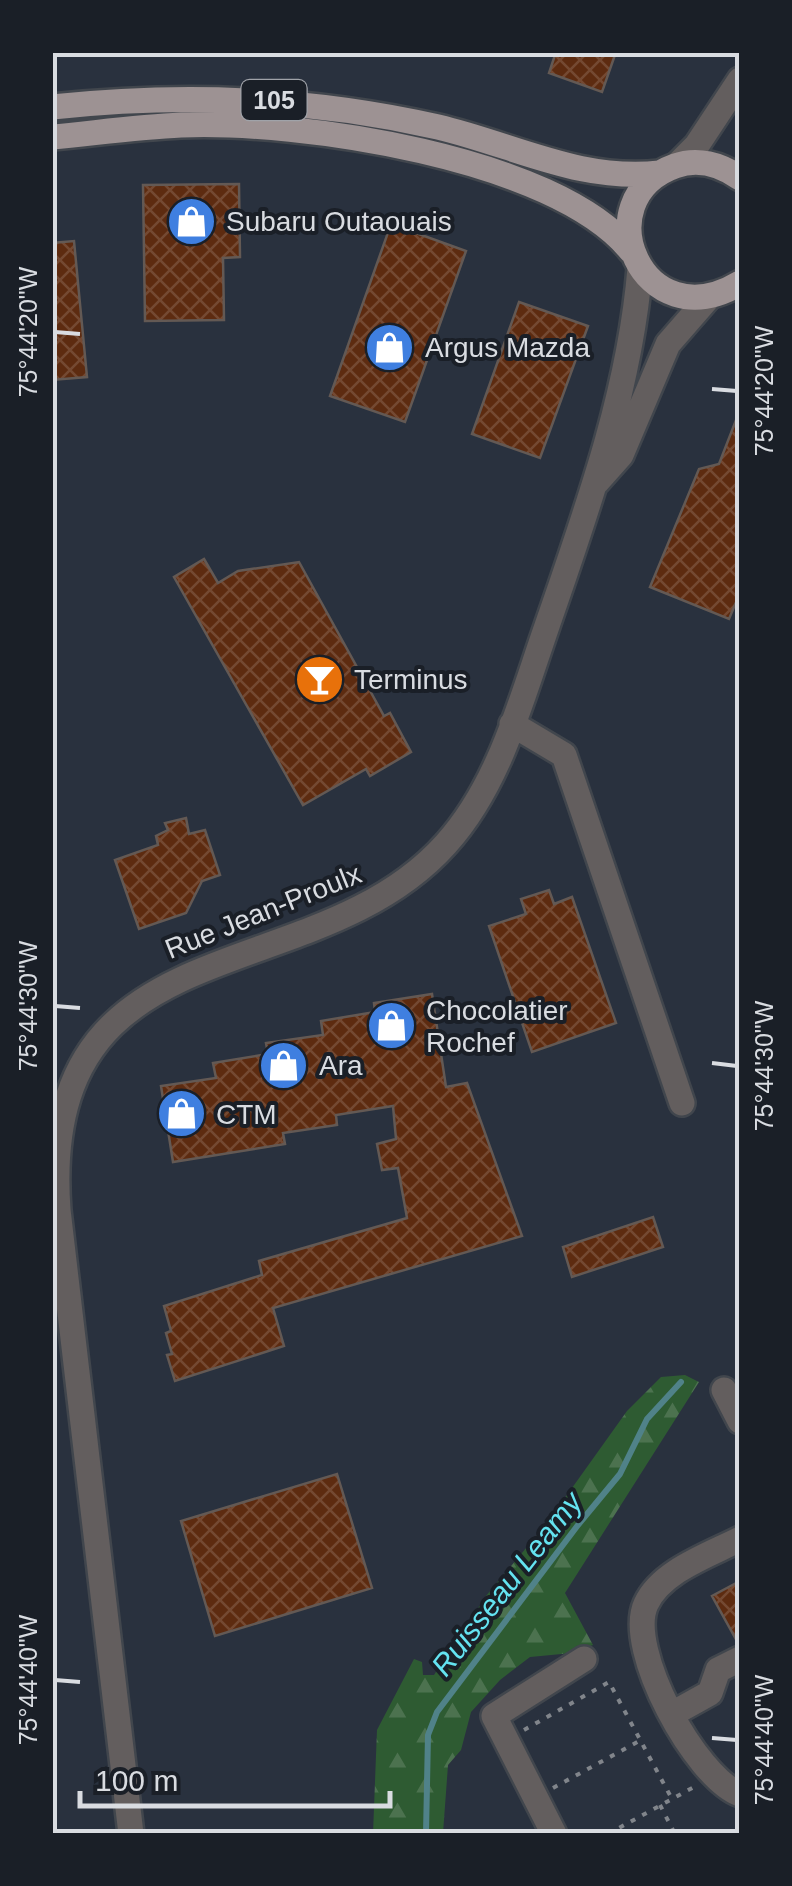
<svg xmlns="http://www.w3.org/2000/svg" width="792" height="1886" font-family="Helvetica,sans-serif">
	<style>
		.built { fill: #29313e }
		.forest { fill: url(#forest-firs) }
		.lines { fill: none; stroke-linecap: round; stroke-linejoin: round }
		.stream { stroke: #508289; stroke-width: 6 }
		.building { fill: url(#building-cross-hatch); stroke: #635954; stroke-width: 2.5 }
		.minor-casing { stroke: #41464d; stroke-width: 30 }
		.major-casing { stroke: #41464d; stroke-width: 30 }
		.path { stroke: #81858b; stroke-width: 4; stroke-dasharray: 5 8; stroke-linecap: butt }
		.minor { stroke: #635e5e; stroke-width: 25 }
		.major { stroke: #9d9293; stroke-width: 25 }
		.ticks { fill: none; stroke: #d9dce1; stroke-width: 4 }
		.labels { text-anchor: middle; stroke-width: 8; stroke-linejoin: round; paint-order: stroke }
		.shield { fill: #1a1f27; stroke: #a0a3a9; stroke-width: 2.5 }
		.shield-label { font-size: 25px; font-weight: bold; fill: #d9dce1 }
		.poi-label { font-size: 28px; fill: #d9dce1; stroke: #1a1f27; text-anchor: start }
		.street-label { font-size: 28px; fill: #d9dce1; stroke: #1a1f27 }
		.water-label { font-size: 30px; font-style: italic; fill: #64e3f1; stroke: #1a1f27 }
		.neatline { fill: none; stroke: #d9dce1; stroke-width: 4 }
		.ticks-label { font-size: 25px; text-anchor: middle; fill: #d9dce1 }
	</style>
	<defs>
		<pattern id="forest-firs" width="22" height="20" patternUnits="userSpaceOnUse" patternTransform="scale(2.5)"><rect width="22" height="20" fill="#2e5b32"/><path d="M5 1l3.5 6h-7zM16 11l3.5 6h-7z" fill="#4c724f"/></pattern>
		<pattern id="building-cross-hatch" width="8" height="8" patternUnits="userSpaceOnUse" patternTransform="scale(2.5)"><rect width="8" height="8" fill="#5d2b10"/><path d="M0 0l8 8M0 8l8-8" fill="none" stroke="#744932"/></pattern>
	</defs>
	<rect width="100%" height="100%" fill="#242931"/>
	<path class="built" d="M52,53H739V1833H53Z"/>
	<path class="forest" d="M685,1375L699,1382L565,1593L593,1645L572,1653L530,1657L500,1680L471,1712L461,1750L448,1765L443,1833L373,1834L377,1730L414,1659L422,1662L423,1675H434L486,1596L547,1523L627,1411L661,1377Z"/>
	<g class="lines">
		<path class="stream" d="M426,1834L428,1735L437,1712L578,1525L620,1474L647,1419L681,1382"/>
	</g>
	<path class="building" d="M556,52H616L602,92L549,73Z
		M239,184L240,257L223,258L224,320L145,321L143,185Z
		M391,224L466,251L405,422L330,396Z
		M74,241L87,377L52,380V243Z
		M519,302L588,326L540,458L472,434Z
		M738,415L740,593L729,619L650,587L699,469L719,464Z
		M204,559L218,583L238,571L299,562L384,716L390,713L411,752L370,776L366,769L303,805L174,577Z
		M186,818L189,834L205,830L220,875L202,881L186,913L139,929L115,860L158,845L156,836L168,830L165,823Z
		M549,890L554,904L572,897L616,1023L532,1052L489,926L526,914L521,899Z
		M432,994L446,1087L467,1083L522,1236L273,1308L284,1346L175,1381L167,1355L172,1354L166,1333L171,1331L164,1306L262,1275L259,1261L407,1218L398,1168L382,1170L377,1144L396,1139L393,1106L336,1115L337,1125L283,1133L285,1144L173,1162L161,1086L216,1078L213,1063L268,1054L266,1043L323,1035L321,1021L375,1012L374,1003Z
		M653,1217L663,1247L572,1277L563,1247Z
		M337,1474L372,1588L215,1636L181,1521Z
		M740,1581V1643H738L712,1596Z"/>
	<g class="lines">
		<defs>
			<path id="minor" d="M677,165L697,145L740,80
				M597,482L621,455L668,344L708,298
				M512,724L564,755L682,1103
				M724,1390L740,1421
				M740,1539C709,1555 661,1571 646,1604C625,1649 696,1778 740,1794
				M674,1713L710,1693L718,1670L740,1659
				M131,1834L58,1210C37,917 311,995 446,844C500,784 521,700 547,626C587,510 630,391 640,268
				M554,1834L494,1716L584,1659"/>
			<path id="major" d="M52,107C184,93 309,98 438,127C514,145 580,182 660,173
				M52,137C95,133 138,127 181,125C298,120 555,157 631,251
				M740,178C720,164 697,158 675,166C583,199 642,342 740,283"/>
		</defs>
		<use href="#minor" class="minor-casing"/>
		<use href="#major" class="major-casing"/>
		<path class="path" d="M524,1730L609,1682L672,1799
			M553,1788L641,1740
			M660,1805L675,1834
			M608,1834L694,1787"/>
		<use href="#minor" class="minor"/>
		<use href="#major" class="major"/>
	</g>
	<path class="ticks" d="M55,332L80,334M712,389L737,391M55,1006L80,1008M712,1063L737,1066M55,1680L80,1682M712,1738L737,1740"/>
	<defs>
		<symbol id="shop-disc" viewBox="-11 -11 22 22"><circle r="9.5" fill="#3f7fe0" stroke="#1a1f27"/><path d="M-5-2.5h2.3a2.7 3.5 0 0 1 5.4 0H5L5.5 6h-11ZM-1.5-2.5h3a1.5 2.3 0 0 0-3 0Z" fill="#fff"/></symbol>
		<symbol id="bar-disc" viewBox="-11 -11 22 22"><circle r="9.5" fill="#e8710a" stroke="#1a1f27"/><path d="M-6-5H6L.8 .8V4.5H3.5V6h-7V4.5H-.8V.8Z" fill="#fff"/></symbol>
	</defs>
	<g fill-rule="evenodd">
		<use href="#shop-disc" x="164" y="194" width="55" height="55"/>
		<use href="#shop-disc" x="362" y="320" width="55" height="55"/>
		<use href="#bar-disc" x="292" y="652" width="55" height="55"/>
		<use href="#shop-disc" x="364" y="998" width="55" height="55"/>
		<use href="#shop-disc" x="256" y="1038" width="55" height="55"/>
		<use href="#shop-disc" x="154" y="1086" width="55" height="55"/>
	</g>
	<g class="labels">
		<rect class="shield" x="241.5" y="80" width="65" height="40" rx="8"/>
		<g class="shield-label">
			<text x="274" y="109">105</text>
		</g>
		<g class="poi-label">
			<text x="226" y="231">Subaru Outaouais</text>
			<text x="425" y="357">Argus Mazda</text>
			<text x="354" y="689">Terminus</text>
			<text x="426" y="1020">Chocolatier<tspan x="426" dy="32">Rochef</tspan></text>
			<text x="319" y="1075">Ara</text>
			<text x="216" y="1124">CTM</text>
		</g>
		<g class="street-label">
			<text transform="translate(263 911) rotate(-22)" y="10">Rue Jean-Proulx</text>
		</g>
		<g class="water-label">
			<text transform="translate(507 1584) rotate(-52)" y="10">Ruisseau Leamy</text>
		</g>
	</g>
	<rect width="792" height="1886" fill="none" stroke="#1a1f27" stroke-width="110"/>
	<path d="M80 1791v15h310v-15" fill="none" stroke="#d9dce1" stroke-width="5"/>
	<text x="95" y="1791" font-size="30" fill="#d9dce1" stroke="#1a1f27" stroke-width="8" paint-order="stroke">100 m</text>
	<rect x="55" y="55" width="682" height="1776" class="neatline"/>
	<g class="ticks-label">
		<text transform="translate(28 332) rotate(-90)" y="9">75°44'20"W</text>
		<text transform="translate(764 391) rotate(-90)" y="9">75°44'20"W</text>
		<text transform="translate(28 1006) rotate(-90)" y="9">75°44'30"W</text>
		<text transform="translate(764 1066) rotate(-90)" y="9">75°44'30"W</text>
		<text transform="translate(28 1680) rotate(-90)" y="9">75°44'40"W</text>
		<text transform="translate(764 1740) rotate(-90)" y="9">75°44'40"W</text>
	</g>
</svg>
